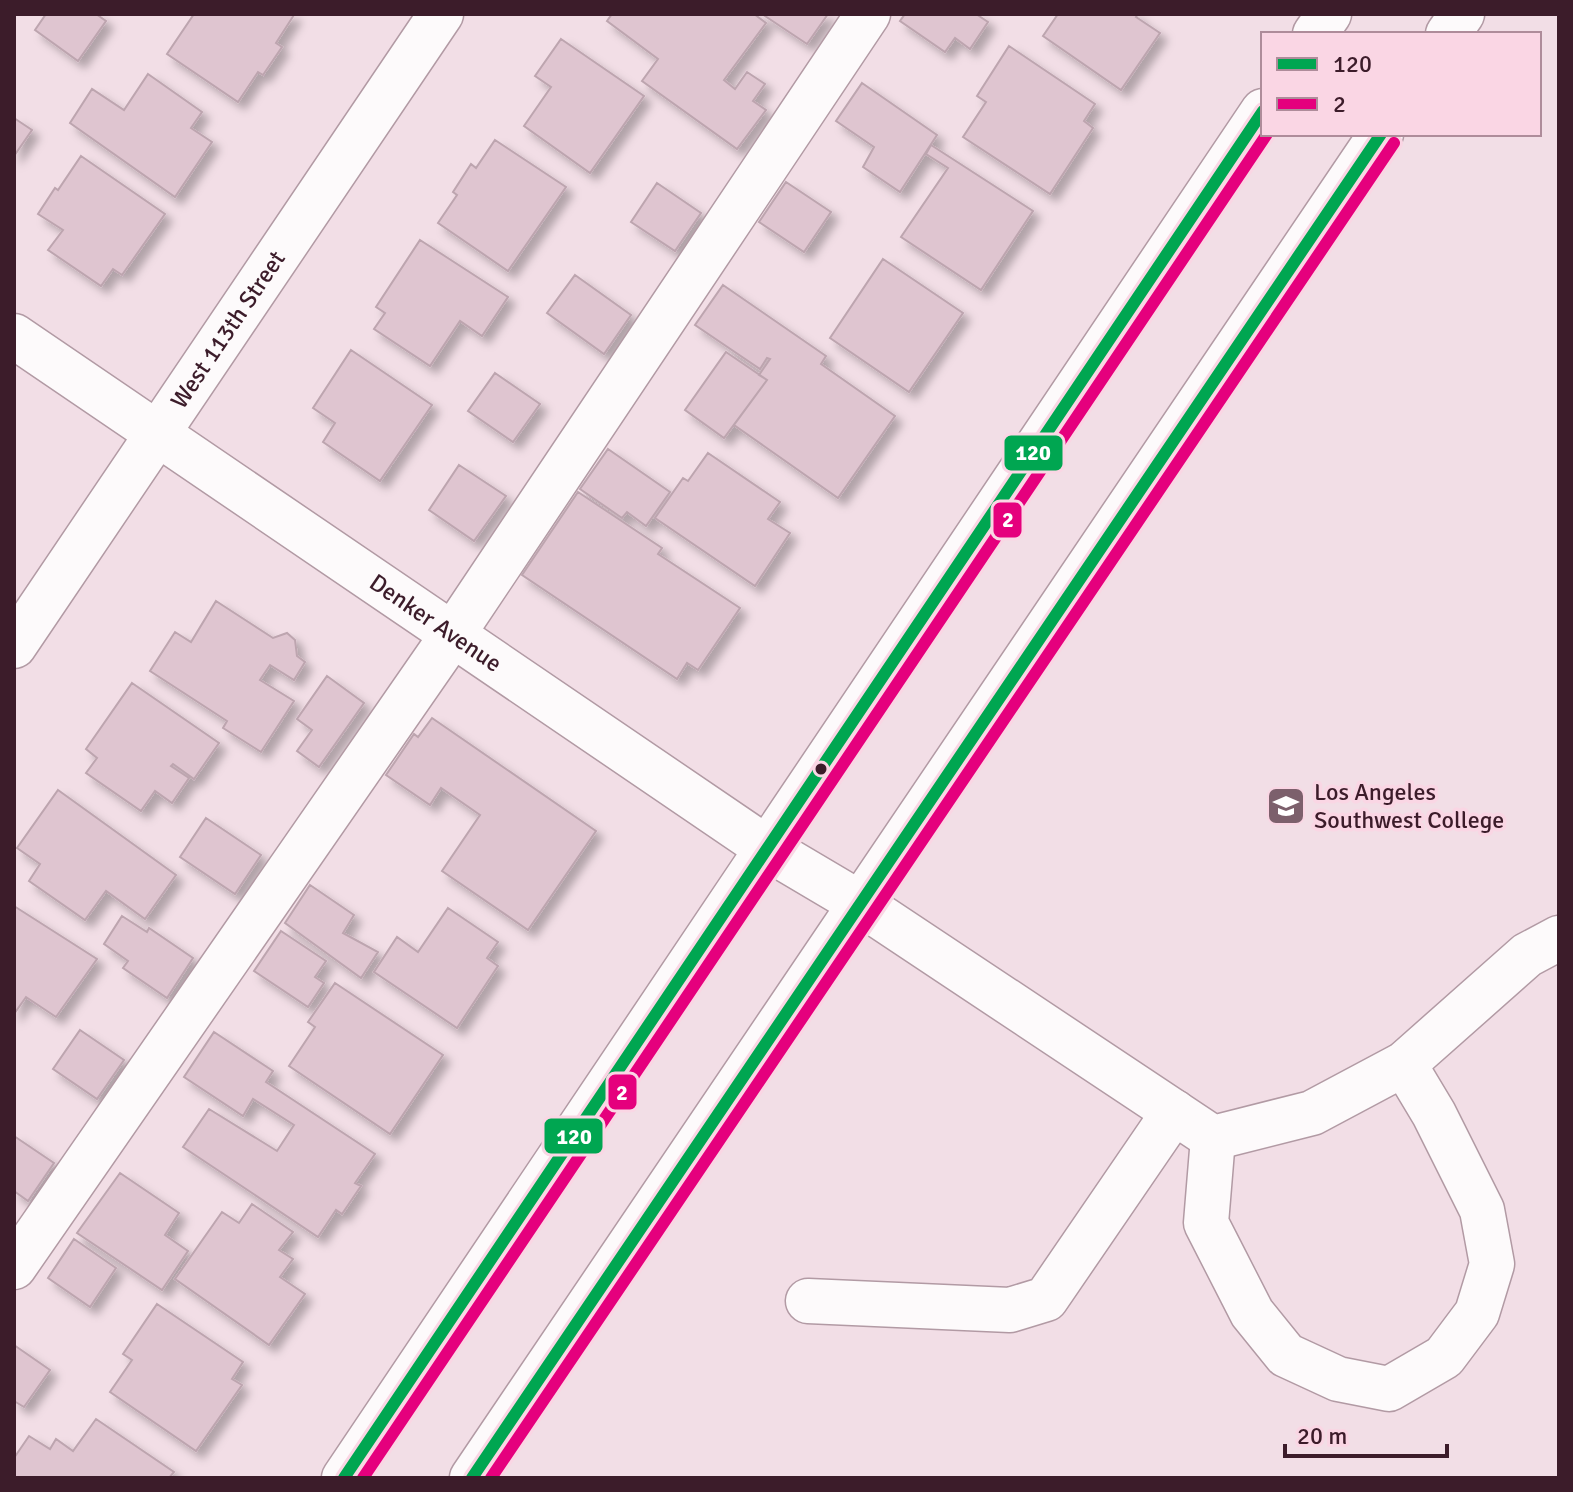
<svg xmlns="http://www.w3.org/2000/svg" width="1573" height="1492" font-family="Signika,sans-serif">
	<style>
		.building { fill: #dfc5d0; stroke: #bda5af; stroke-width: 2; filter: url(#shadow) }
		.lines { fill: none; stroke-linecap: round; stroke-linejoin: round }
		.minor-casing { stroke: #b29aa4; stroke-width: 47 }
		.major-casing { stroke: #b29aa4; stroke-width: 47 }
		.minor { stroke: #fdfafb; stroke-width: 44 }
		.major { stroke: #fdfafb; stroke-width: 44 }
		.bus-1-casing { stroke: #fad6e4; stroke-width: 18 }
		.bus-2-casing { stroke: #fad6e4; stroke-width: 18 }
		.bus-1 { stroke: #00a651; stroke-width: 12 }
		.bus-2 { stroke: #e5007d; stroke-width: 12 }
		.bus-dot { fill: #3c1c2a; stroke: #fad6e4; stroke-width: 3 }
		.labels { text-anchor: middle; stroke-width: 7; stroke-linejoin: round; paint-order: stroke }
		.street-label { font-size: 24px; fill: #3c1c2a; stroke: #fad6e4 }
		.poi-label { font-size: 24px; fill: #3c1c2a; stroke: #fad6e4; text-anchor: start }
		.line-badge { stroke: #fad6e4; stroke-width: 3 }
		.badge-label { font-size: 22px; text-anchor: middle; font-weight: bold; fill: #fff }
	</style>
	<defs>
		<filter id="shadow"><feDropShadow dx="7" dy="7" stdDeviation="4" flood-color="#0004"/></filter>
	</defs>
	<rect width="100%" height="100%" fill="#f2dee6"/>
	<path class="building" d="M46,14H96L106,21L78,61L35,30Z
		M194,14H293L294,15L276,43L282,47L263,75L258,72L238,102L167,54Z
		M612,14H754L766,23L724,80L735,89L747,72L765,84L753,101L766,110L737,149L642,81L658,59L607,21Z
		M762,14H828L807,44Z
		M905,14H976L988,22L970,49L955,38L945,52L900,21Z
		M1058,14H1138L1136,17L1160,33L1121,90L1043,36Z
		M561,39L644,96L590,173L524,126L551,87L535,76Z
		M1009,46L1095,104L1084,121L1093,128L1050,194L963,137L986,102L977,96Z
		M148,74L202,112L191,128L212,142L175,197L70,123L92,89L124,110Z
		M862,83L937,135L900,192L863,167L874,147L836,121Z
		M14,118L32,130L14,156Z
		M495,140L566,187L508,271L438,223L457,195L453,192L471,164L476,168Z
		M931,145L1033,211L981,290L901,237L948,168L926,154Z
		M81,156L165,214L122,275L113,269L101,286L48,250L63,230L38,214L55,188L58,190Z
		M786,182L831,212L804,252L759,222Z
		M657,183L701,213L675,251L631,222Z
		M420,240L508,297L482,336L460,321L430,366L374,329L385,313L376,307Z
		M883,259L963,313L909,392L830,338Z
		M575,275L631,315L604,354L547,313Z
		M723,285L826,356L821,364L895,416L838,498L734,425L767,380L759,375L770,359L767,358L760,369L695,325Z
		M351,350L432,405L380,481L323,442L335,423L313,408Z
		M726,352L767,380L724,438L685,410Z
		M495,373L540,404L513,442L468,411Z
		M608,449L670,492L646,526L627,512L622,518L580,489Z
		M708,453L780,502L768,519L790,533L755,586L655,518L683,478L688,481Z
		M459,465L506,496L474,541L429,510Z
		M578,492L662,548L658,554L740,608L698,670L687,663L677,679L522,575Z
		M216,601L273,638L287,633L295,640L297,656L305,662L294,680L270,665L260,680L294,701L261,752L223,728L227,721L150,671L175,632L191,642Z
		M327,676L364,703L319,767L297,751L312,730L297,719Z
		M132,683L219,743L194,779L173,764L171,766L189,778L172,803L155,791L141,811L86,773L97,758L86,749Z
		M432,718L596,831L528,930L442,871L480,815L441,788L430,805L386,775L414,734L418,737Z
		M58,790L176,875L145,919L106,891L85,920L29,881L40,864L17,848Z
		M206,818L261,855L235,894L180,857Z
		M310,885L354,915L343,933L378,952L361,978L285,923Z
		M14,906L97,959L56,1017L26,997L14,1014Z
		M448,908L498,942L487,958L498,966L457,1028L374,972L397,937L418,952Z
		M122,916L147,932L149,928L193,958L167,998L123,968L128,961L104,944Z
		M281,931L326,961L315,977L324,983L308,1007L254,971Z
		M335,983L443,1055L390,1134L289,1066L315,1027L308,1022Z
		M80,1030L124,1060L97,1099L53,1069Z
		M214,1032L273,1071L266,1082L375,1154L355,1183L361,1186L342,1214L336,1210L318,1237L183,1147L209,1109L277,1151L294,1125L253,1099L243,1116L184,1077Z
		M14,1136L54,1163L28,1201L14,1191Z
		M120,1173L179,1213L165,1235L188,1251L162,1290L77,1233Z
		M252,1204L293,1232L279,1250L293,1259L280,1277L305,1294L269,1345L175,1279L222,1212L239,1223Z
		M74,1239L116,1268L90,1307L48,1278Z
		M157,1304L243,1362L232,1379L242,1385L196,1451L110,1392L132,1360L123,1354Z
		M14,1345L50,1370L24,1407L14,1401Z
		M96,1419L174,1472L169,1478H14V1458L29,1436L50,1449L56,1439L73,1451Z"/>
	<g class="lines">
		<defs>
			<g id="minor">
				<path id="s1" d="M14,336L768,849L861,904L1213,1138L1312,1113L1404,1064L1527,955L1559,938"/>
				<path id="s2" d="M14,646L441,14"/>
				<path d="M1213,1138L1206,1223L1252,1313L1286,1355L1338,1379L1389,1389L1444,1357L1477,1313L1492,1264L1482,1210L1434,1114L1404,1064"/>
				<path d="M14,1267L453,634L868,14"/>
				<path d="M808,1301L1010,1310L1046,1299L1174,1112"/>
			</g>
			<path id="major" d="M1315,34L1329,14
				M1448,34L1462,14
				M344,1478L1263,111
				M472,1478L1381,134"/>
		</defs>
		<use href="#minor" class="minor-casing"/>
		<use href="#major" class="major-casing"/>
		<use href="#minor" class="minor"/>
		<use href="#major" class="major"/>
		<defs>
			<path id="bus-1" d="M344,1478L1263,111
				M472,1478L1381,134"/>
			<path id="bus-2" d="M363,1478L1267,134
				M491,1478L1394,143"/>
		</defs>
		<use href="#bus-1" class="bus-1-casing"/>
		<use href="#bus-2" class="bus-2-casing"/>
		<use href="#bus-1" class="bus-1"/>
		<use href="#bus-2" class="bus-2"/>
	</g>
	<defs>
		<symbol id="university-square" viewBox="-11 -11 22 22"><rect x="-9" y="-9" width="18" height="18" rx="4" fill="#7c606c" stroke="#fad6e4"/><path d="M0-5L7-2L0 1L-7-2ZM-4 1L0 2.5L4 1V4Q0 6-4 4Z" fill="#fff"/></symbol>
	</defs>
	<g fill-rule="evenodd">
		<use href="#university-square" x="1264" y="784" width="44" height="44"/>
	</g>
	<circle class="bus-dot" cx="821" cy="769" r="7"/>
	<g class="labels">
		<g class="street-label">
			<text dy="8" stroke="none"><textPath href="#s2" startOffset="382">West 113th Street</textPath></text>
			<text dy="8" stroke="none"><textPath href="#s1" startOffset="510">Denker Avenue</textPath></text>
		</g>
		<g class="poi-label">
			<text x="1314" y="800">Los Angeles<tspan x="1314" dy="28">Southwest College</tspan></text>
		</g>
	</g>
	<g class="line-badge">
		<rect x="1003" y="434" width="61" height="38" rx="8" fill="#00a651"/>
		<rect x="992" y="501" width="31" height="38" rx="8" fill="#e5007d"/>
		<rect x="607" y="1073" width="31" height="38" rx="8" fill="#e5007d"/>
		<rect x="543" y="1117" width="61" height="38" rx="8" fill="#00a651"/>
	</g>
	<g class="badge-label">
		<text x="1033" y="460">120</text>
		<text x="1008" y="527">2</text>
		<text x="622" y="1100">2</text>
		<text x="574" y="1144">120</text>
	</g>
	<rect width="1573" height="1492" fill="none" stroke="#3c1c2a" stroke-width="32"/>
	<rect x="1261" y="32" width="280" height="104" fill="#fad6e4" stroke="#ae8c9a" stroke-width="2"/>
	<rect x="1277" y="58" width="40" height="12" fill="#00a651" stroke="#ae8c9a" stroke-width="2"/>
	<text x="1333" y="72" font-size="24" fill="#3c1c2a">120</text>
	<rect x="1277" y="98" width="40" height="12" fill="#e5007d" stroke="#ae8c9a" stroke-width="2"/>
	<text x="1333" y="112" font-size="24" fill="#3c1c2a">2</text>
	<path d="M1285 1444v12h162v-12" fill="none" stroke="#3c1c2a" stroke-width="4"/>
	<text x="1297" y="1444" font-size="24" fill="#3c1c2a" stroke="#fad6e4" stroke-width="6" paint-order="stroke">20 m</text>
</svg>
